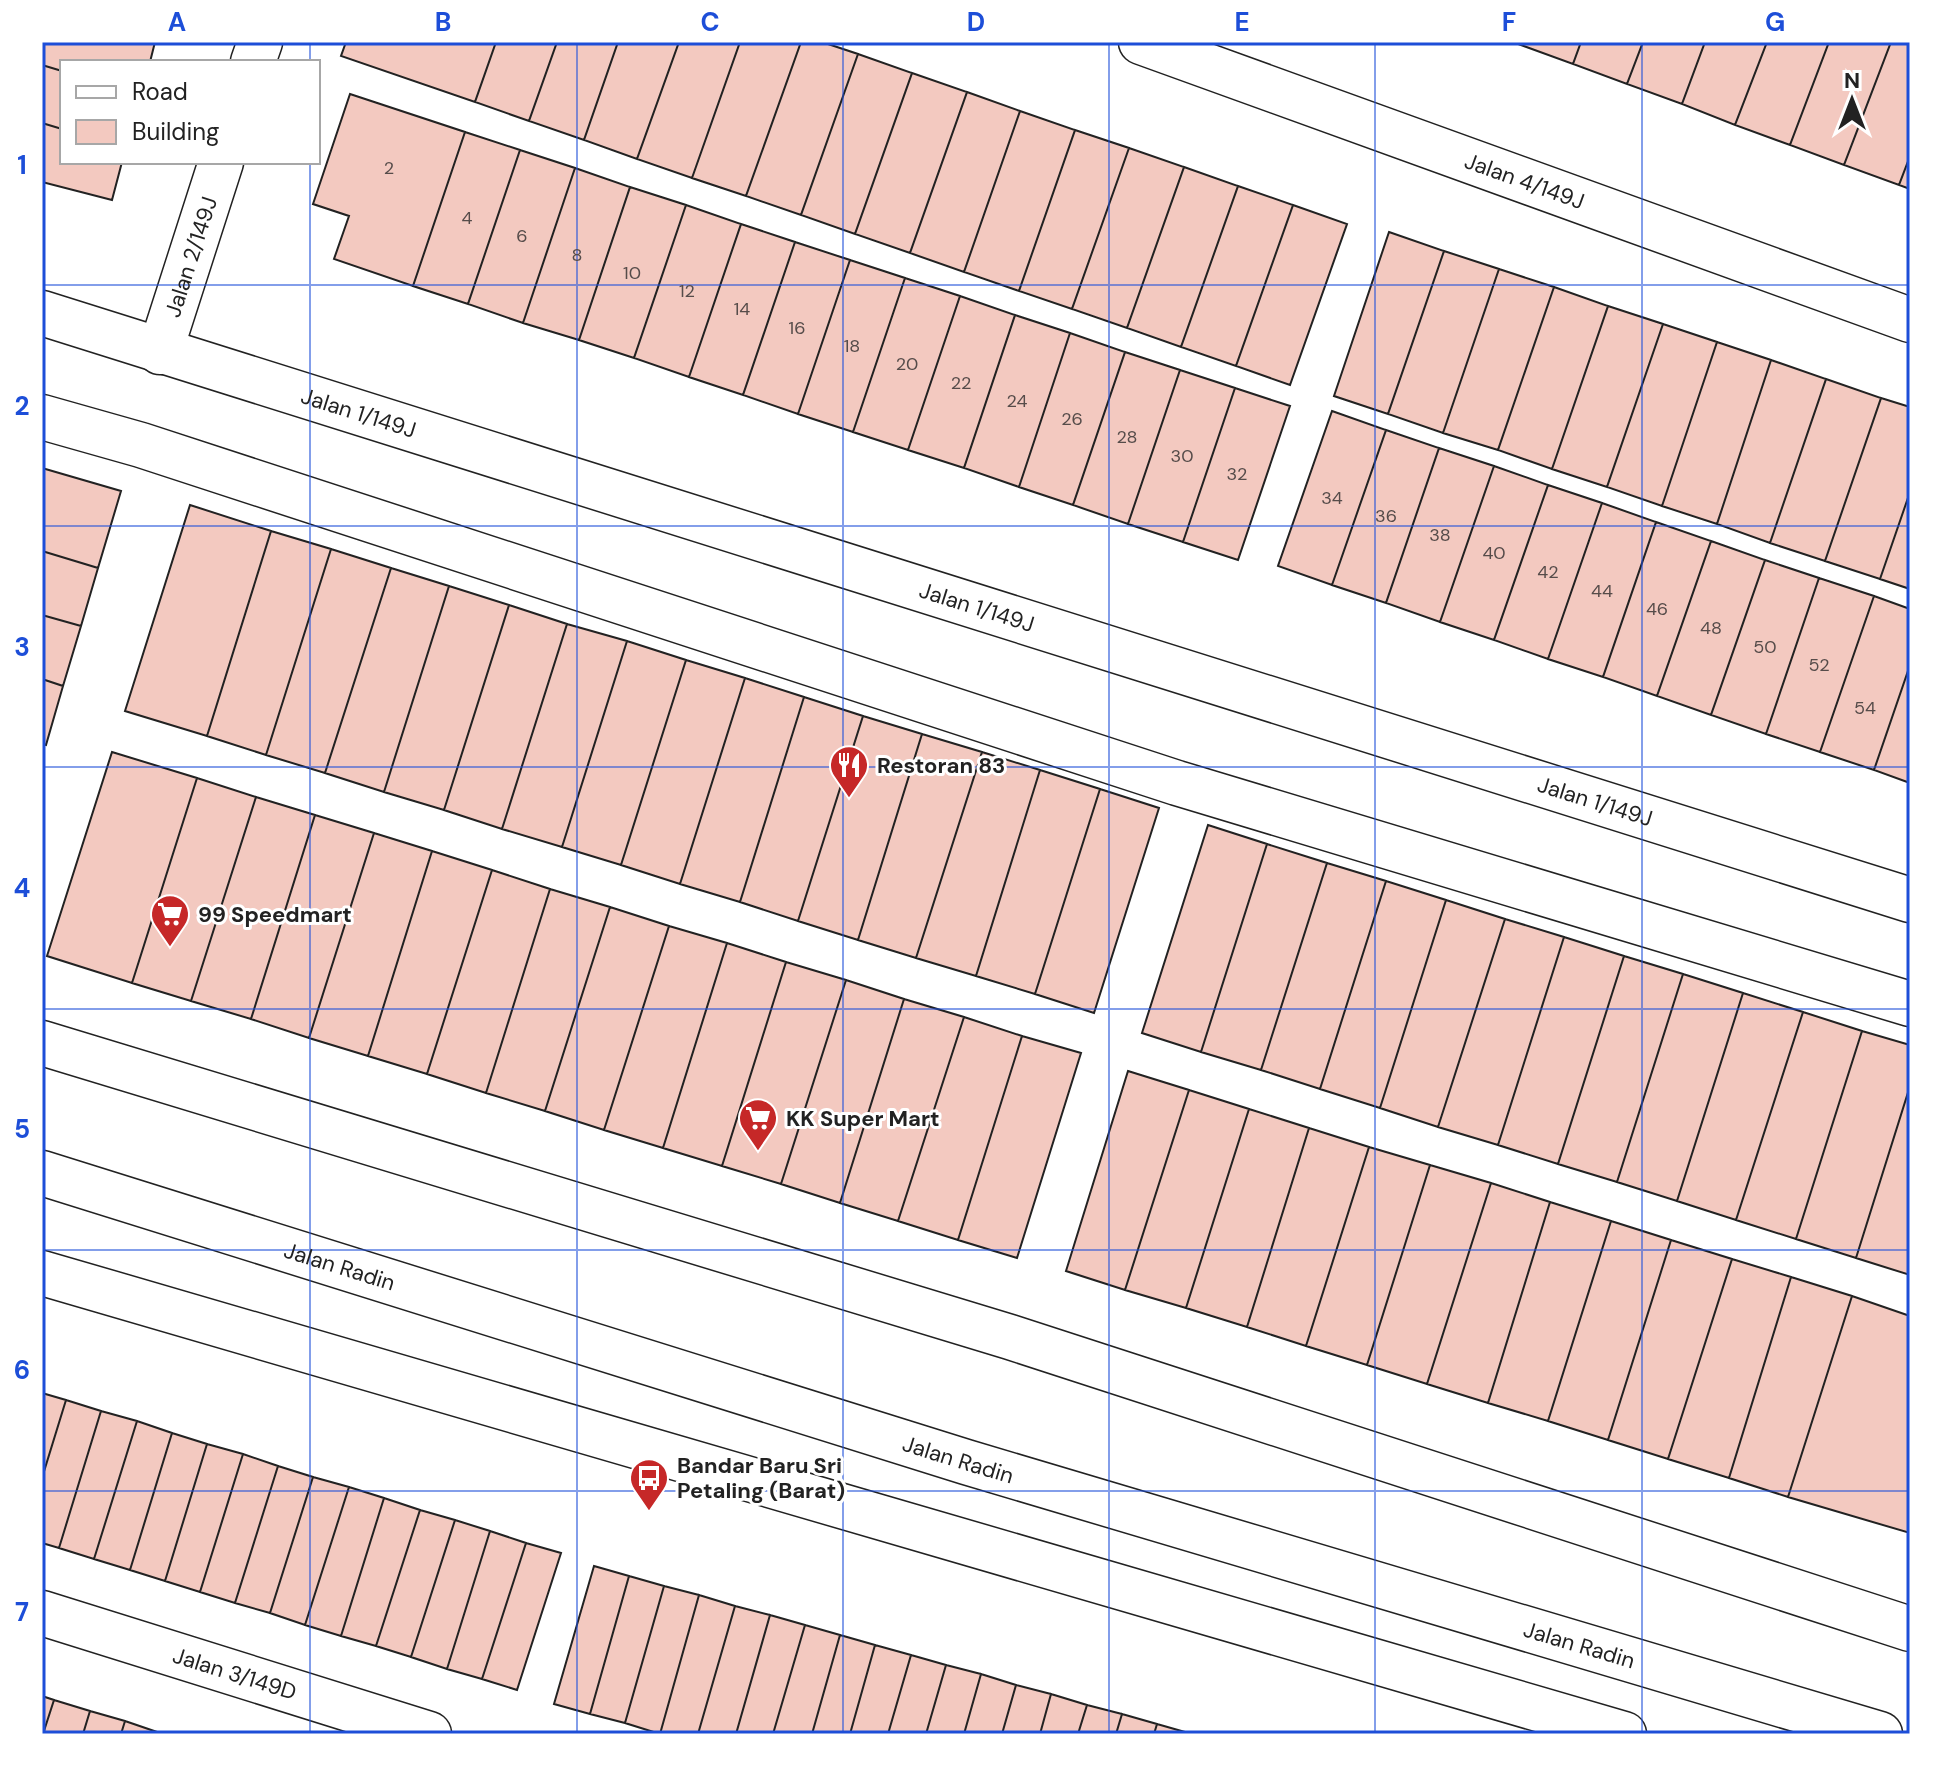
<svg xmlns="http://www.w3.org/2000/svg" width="1952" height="1776" font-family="'DM Sans',sans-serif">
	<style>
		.building { fill: #f3c9c0; stroke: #222; stroke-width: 2 }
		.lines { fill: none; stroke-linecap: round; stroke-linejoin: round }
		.minor-casing { stroke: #222; stroke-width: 47 }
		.minor { stroke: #fff; stroke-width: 44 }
		.grid { fill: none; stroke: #1d4ed8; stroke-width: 2; stroke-opacity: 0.55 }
		.labels { text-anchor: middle; stroke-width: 6; stroke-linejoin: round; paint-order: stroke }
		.number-label { font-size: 18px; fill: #564c4a }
		.street-label { font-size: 22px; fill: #222; stroke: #fff }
		.poi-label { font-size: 22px; font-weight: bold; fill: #222; stroke: #fff; text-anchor: start }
		.neatline { fill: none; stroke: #1d4ed8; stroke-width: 3 }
		.grid-label { font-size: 26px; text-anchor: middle; font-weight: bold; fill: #1d4ed8 }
	</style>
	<rect width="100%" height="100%" fill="#fff"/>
	<path class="building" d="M42,42H155L150,62H62V71L42,65Z
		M346,42H496L475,102L341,56Z
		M496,42H557L529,121L475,102Z
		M557,42H618L584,140L529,121Z
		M618,42H679L637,159L584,140Z
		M679,42H740L692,178L637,159Z
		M740,42H801L746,196L692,178Z
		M801,42H822L858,54L801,215L746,196Z
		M1519,42H1581L1573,64L1518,44Z
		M1581,42H1643L1627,84L1573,64Z
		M1643,42H1705L1682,104L1627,84Z
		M1705,42H1767L1735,125L1682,104Z
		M1767,42H1829L1790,145L1735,125Z
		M1829,42H1891L1844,165L1790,145Z
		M1891,42H1910V156L1899,185L1844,165Z
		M858,54L912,73L855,234L801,215Z
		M42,65L62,71V129L42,123Z
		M912,73L967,92L910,253L855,234Z
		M967,92L1020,111L964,272L910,253Z
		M350,94L465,132L413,286L334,259L349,216L313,204Z
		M1020,111L1075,130L1019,291L964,272Z
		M42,123L62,129V162H122L112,200L42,182Z
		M1075,130L1129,148L1072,309L1019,291Z
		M465,132L520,150L468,304L413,286Z
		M1129,148L1184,167L1127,328L1072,309Z
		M520,150L575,168L523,323L468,304Z
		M1910,156V189L1899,185Z
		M1184,167L1238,186L1181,347L1127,328Z
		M575,168L630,187L579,340L523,323Z
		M1238,186L1293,205L1236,366L1181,347Z
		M630,187L686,205L634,358L579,340Z
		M686,205L741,224L689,377L634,358Z
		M1293,205L1347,224L1290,385L1236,366Z
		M741,224L795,242L743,395L689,377Z
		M1389,232L1444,251L1388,414L1334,396Z
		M795,242L850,260L798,414L743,395Z
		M1444,251L1499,269L1443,433L1388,414Z
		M850,260L905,278L853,432L798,414Z
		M1499,269L1554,287L1498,450L1443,433Z
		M905,278L960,296L908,450L853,432Z
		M1554,287L1608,306L1552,469L1498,450Z
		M960,296L1015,315L964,468L908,450Z
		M1608,306L1663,324L1607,487L1552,469Z
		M1015,315L1070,333L1019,487L964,468Z
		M1663,324L1717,342L1662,506L1607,487Z
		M1070,333L1125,352L1073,505L1019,487Z
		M1717,342L1771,360L1717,524L1662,506Z
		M1125,352L1180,370L1128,524L1073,505Z
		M1771,360L1826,379L1770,543L1717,524Z
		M1180,370L1235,388L1183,542L1128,524Z
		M1826,379L1881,398L1825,561L1770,543Z
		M1235,388L1290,406L1238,560L1183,542Z
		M1881,398L1910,407V492L1880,579L1825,561Z
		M1332,411L1386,430L1332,585L1278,566Z
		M1386,430L1439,448L1386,603L1332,585Z
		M1439,448L1494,466L1440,622L1386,603Z
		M1494,466L1548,485L1494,640L1440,622Z
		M42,468L121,491L98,568L42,551Z
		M1548,485L1602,503L1548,659L1494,640Z
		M1910,492V589L1880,579Z
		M1602,503L1656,522L1603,677L1548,659Z
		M190,505L271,531L207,736L125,711Z
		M1656,522L1711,541L1657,696L1603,677Z
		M271,531L331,549L266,755L207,736Z
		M1711,541L1765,560L1711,715L1657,696Z
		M331,549L391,568L325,773L266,755Z
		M42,551L98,568L81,626L42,615Z
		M1765,560L1819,578L1766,734L1711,715Z
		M391,568L449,586L384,792L325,773Z
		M1819,578L1874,596L1820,752L1766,734Z
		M449,586L509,605L444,810L384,792Z
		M1874,596L1910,609V665L1874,770L1820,752Z
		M509,605L567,624L502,829L444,810Z
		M42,615L81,626L63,686L42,679Z
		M567,624L627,641L562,847L502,829Z
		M627,641L686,660L621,865L562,847Z
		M686,660L745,678L680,884L621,865Z
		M1910,665V783L1874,770Z
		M745,678L804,697L740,902L680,884Z
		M42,679L63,686L46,745L42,744Z
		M804,697L863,716L798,921L740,902Z
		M863,716L922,734L858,940L798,921Z
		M922,734L982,752L916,958L858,940Z
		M112,752L197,778L132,983L47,956Z
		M982,752L1040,770L976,976L916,958Z
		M1040,770L1100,789L1035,994L976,976Z
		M197,778L256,797L191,1001L132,983Z
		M1100,789L1159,808L1094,1013L1035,994Z
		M256,797L315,815L251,1019L191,1001Z
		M315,815L374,833L309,1038L251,1019Z
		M1208,825L1267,844L1201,1052L1142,1033Z
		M374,833L432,851L368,1056L309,1038Z
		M1267,844L1327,863L1261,1070L1201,1052Z
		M432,851L492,870L427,1074L368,1056Z
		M1327,863L1386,881L1320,1089L1261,1070Z
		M492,870L550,889L486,1093L427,1074Z
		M1386,881L1446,900L1380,1108L1320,1089Z
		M550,889L610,907L545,1111L486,1093Z
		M1446,900L1505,919L1438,1127L1380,1108Z
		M610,907L669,926L604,1130L545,1111Z
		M1505,919L1564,937L1498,1145L1438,1127Z
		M669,926L727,943L663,1148L604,1130Z
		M1564,937L1624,956L1558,1164L1498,1145Z
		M727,943L786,962L722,1166L663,1148Z
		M1624,956L1683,974L1617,1182L1558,1164Z
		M786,962L846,980L781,1184L722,1166Z
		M1683,974L1743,993L1677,1201L1617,1182Z
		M846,980L904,999L840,1203L781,1184Z
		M1743,993L1803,1012L1736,1220L1677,1201Z
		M904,999L964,1017L898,1221L840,1203Z
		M1803,1012L1862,1031L1796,1239L1736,1220Z
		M964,1017L1022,1036L958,1240L898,1221Z
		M1862,1031L1910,1045V1086L1856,1258L1796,1239Z
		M1022,1036L1081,1053L1017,1258L958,1240Z
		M1128,1071L1189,1090L1125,1290L1066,1271Z
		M1910,1086V1275L1856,1258Z
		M1189,1090L1249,1109L1186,1308L1125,1290Z
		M1249,1109L1309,1128L1247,1327L1186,1308Z
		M1309,1128L1369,1147L1306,1346L1247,1327Z
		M1369,1147L1430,1165L1367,1365L1306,1346Z
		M1430,1165L1491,1183L1427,1384L1367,1365Z
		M1491,1183L1550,1202L1488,1403L1427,1384Z
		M1550,1202L1611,1221L1548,1421L1488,1403Z
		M1611,1221L1671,1240L1608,1440L1548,1421Z
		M1671,1240L1732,1259L1668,1459L1608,1440Z
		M1732,1259L1791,1277L1729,1478L1668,1459Z
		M1791,1277L1852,1296L1788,1497L1729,1478Z
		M1852,1296L1910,1316V1533L1788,1497Z
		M42,1393L66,1400L42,1478Z
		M66,1400L101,1411L59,1548L42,1543V1478Z
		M101,1411L137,1421L94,1559L59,1548Z
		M137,1421L172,1433L130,1570L94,1559Z
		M172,1433L207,1444L165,1581L130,1570Z
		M207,1444L243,1454L200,1592L165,1581Z
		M243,1454L278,1466L235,1603L200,1592Z
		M278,1466L313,1477L270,1613L235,1603Z
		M313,1477L349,1487L305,1625L270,1613Z
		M349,1487L384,1498L341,1636L305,1625Z
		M384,1498L420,1510L376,1646L341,1636Z
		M420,1510L455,1520L411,1657L376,1646Z
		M455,1520L490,1531L447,1669L411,1657Z
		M490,1531L526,1543L482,1679L447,1669Z
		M526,1543L561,1553L517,1690L482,1679Z
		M594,1566L629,1576L590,1714L554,1704Z
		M629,1576L664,1586L625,1723L590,1714Z
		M664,1586L699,1595L660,1734L625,1723Z
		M699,1595L735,1606L698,1734H660Z
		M735,1606L770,1615L736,1734H698Z
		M770,1615L805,1625L773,1734H736Z
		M805,1625L840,1635L812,1734H773Z
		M840,1635L875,1645L850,1734H812Z
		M875,1645L911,1655L888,1734H850Z
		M911,1655L946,1665L926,1734H888Z
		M946,1665L981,1674L964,1734H926Z
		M981,1674L1016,1685L1002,1734H964Z
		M1016,1685L1051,1694L1040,1734H1002Z
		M1051,1694L1087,1705L1078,1734H1040Z
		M42,1696L54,1700L43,1734H42Z
		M54,1700L90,1711L83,1734H43Z
		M1087,1705L1122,1714L1116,1734H1078Z
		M90,1711L125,1721L121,1734H83Z
		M1122,1714L1157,1724L1154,1734H1116Z
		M125,1721L160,1733L159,1734H121Z
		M1157,1724L1192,1734H1154Z"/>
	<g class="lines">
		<defs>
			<g id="minor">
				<path id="s1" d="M1141,42L1910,320"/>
				<path d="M253,62L260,42"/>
				<path id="s2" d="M42,313L1910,900"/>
				<path id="s3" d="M160,352L221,162"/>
				<path d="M42,417L141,445L1177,783L1910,1004"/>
				<path d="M42,1043L1010,1337L1910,1629"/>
				<path id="s4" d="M42,1173L966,1462L1880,1734"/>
				<path d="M42,1273L1624,1734"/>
				<path id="s5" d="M42,1613L429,1734"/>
			</g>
		</defs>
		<use href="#minor" class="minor-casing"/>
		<use href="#minor" class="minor"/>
	</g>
	<path class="grid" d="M310,42V62M577,42V1734M843,42V1734M1109,42V1734M1375,42V1734M1642,42V1734M310,162V1734M42,285H1910M42,526H1910M42,767H1910M42,1009H1910M42,1250H1910M42,1491H1910"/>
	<defs>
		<symbol id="restaurant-pin" viewBox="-11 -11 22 30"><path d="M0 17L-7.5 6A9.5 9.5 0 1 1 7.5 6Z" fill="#c62828" stroke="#fff"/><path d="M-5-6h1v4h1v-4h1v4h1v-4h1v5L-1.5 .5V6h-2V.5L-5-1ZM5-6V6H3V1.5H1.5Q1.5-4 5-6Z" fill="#fff"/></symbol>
		<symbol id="supermarket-pin" viewBox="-11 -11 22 30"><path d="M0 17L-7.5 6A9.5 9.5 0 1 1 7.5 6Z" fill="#c62828" stroke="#fff"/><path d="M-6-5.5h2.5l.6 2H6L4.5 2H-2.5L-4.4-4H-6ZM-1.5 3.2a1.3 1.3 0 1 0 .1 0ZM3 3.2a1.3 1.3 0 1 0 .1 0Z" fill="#fff"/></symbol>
		<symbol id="bus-pin" viewBox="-11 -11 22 30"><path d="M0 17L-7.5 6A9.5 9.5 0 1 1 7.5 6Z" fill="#c62828" stroke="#fff"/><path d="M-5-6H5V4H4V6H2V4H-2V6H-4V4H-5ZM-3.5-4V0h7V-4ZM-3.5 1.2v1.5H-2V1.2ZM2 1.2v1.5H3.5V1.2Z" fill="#fff"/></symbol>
	</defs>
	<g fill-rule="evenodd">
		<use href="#restaurant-pin" x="827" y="743" width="44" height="60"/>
		<use href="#supermarket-pin" x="148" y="892" width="44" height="60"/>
		<use href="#supermarket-pin" x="736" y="1096" width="44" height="60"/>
		<use href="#bus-pin" x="627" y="1456" width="44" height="60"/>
	</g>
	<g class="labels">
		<g class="number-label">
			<text x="389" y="174">2</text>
			<text x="467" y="224">4</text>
			<text x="522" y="242">6</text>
			<text x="577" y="261">8</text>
			<text x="632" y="279">10</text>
			<text x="687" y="297">12</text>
			<text x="742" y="315">14</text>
			<text x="797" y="334">16</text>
			<text x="852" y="352">18</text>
			<text x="907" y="370">20</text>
			<text x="961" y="389">22</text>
			<text x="1017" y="407">24</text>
			<text x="1072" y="425">26</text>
			<text x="1127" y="443">28</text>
			<text x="1182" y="462">30</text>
			<text x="1237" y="480">32</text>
			<text x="1332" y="504">34</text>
			<text x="1386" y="522">36</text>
			<text x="1440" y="541">38</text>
			<text x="1494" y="559">40</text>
			<text x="1548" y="578">42</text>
			<text x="1602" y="597">44</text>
			<text x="1657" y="615">46</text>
			<text x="1711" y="634">48</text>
			<text x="1765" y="653">50</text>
			<text x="1819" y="671">52</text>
			<text x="1865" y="714">54</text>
		</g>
		<g class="street-label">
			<text dy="8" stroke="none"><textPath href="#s1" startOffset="408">Jalan 4/149J</textPath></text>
			<text dy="8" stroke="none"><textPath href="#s3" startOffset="100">Jalan 2/149J</textPath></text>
			<text dy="8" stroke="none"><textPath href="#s2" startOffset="332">Jalan 1/149J</textPath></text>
			<text dy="8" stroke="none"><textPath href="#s2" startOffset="980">Jalan 1/149J</textPath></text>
			<text dy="8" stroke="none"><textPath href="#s2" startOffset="1628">Jalan 1/149J</textPath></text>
			<text dy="8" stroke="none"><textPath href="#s4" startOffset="312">Jalan Radin</textPath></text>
			<text dy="8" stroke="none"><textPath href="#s4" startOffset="960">Jalan Radin</textPath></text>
			<text dy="8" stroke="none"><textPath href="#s4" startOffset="1608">Jalan Radin</textPath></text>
			<text dy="8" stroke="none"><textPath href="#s5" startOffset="202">Jalan 3/149D</textPath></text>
		</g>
		<g class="poi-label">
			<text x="877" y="773">Restoran 83</text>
			<text x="198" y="922">99 Speedmart</text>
			<text x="786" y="1126">KK Super Mart</text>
			<text x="677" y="1473">Bandar Baru Sri<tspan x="677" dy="25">Petaling (Barat)</tspan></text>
		</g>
	</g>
	<rect width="1952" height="1776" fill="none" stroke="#ffffff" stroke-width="88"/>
	<rect x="60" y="60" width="260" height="104" fill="#ffffff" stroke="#a7a7a7" stroke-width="2"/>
	<rect x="76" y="86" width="40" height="12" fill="#ffffff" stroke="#a7a7a7" stroke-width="2"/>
	<text x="132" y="100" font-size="24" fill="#222222">Road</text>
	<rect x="76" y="120" width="40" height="24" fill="#f3c9c0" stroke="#a7a7a7" stroke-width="2"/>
	<text x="132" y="140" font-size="24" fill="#222222">Building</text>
	<g transform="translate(1852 100)" stroke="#ffffff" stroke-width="6" paint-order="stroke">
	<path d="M0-6L14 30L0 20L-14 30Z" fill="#222222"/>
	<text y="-12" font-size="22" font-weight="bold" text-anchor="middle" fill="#222222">N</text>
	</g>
	<rect x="44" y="44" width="1864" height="1688" class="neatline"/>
	<g class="grid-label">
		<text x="177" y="31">A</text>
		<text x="443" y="31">B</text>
		<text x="710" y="31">C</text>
		<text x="976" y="31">D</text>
		<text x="1242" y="31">E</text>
		<text x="1509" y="31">F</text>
		<text x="1775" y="31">G</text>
		<text x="22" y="174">1</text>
		<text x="22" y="415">2</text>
		<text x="22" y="656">3</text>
		<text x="22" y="897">4</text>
		<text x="22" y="1138">5</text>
		<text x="22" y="1379">6</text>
		<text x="22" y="1621">7</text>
	</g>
</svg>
